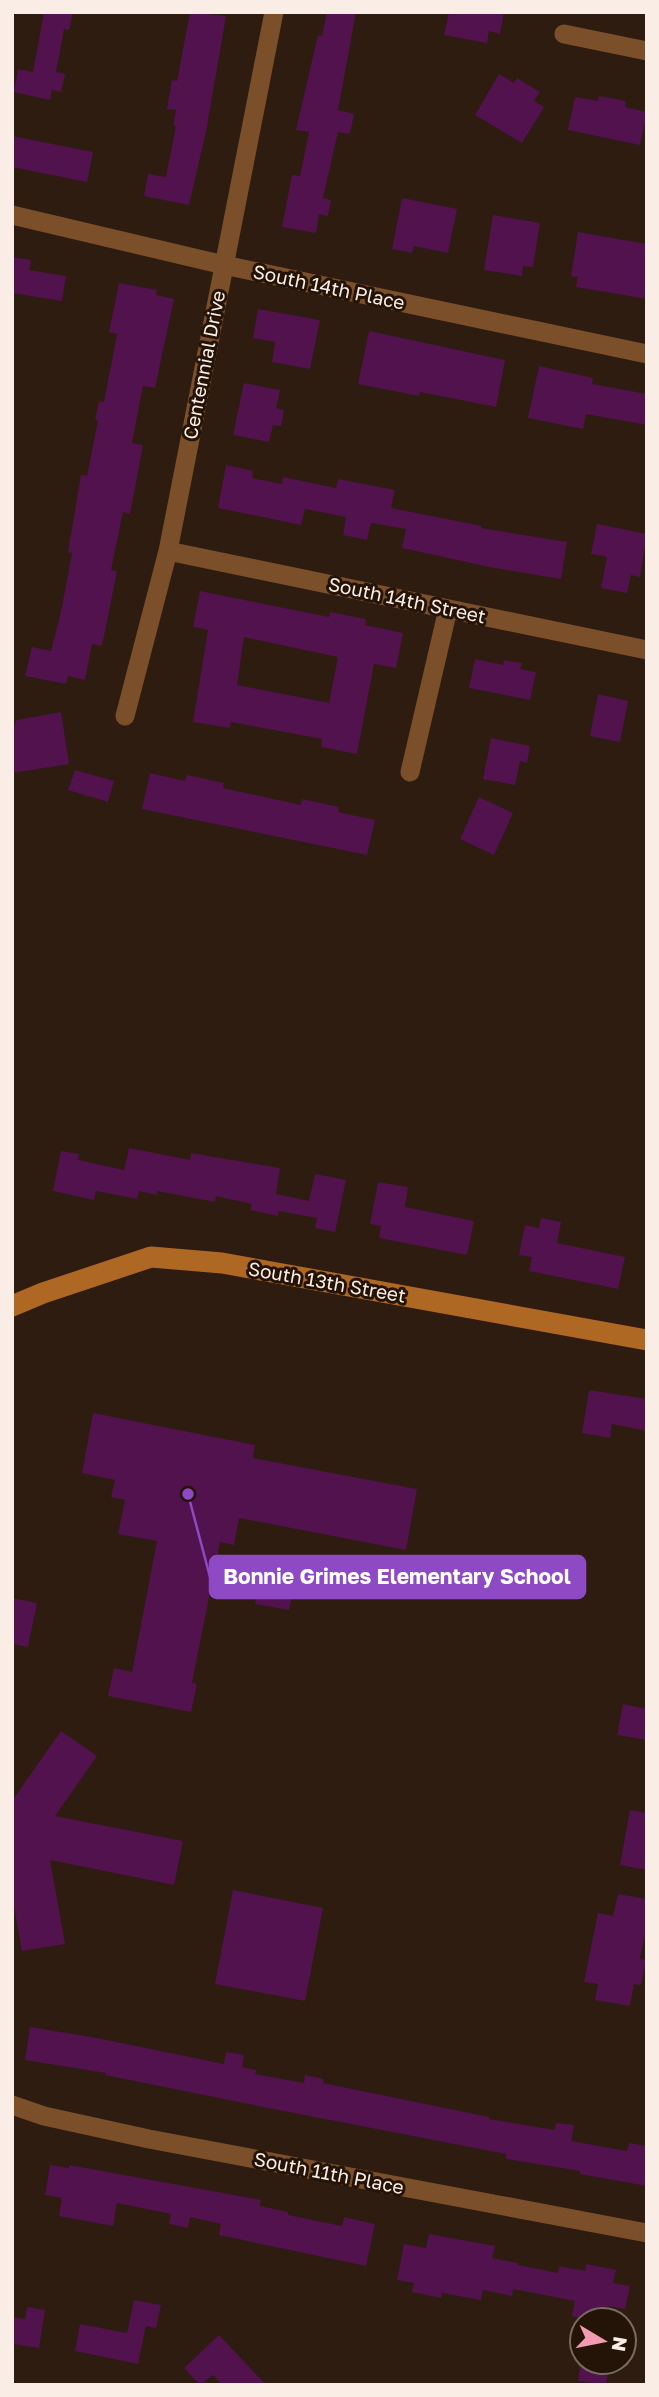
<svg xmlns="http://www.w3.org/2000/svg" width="659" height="2397" font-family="'Golos Text',sans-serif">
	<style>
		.building { fill: #51124d; fill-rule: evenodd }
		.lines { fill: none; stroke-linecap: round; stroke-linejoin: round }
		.street { stroke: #7b4f29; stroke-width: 19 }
		.secondary { stroke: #af6724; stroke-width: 21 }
		.labels { text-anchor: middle; stroke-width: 6; stroke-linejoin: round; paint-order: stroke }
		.street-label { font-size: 19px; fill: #faede5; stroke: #241307 }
		.leader { fill: none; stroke: #8e49c5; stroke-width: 2.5 }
		.callout-dot { fill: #8e49c5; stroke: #241307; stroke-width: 2.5 }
		.callout { fill: #8e49c5; stroke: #8e49c5; stroke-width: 2.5 }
		.callout-label { font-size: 21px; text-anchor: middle; font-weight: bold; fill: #fff }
	</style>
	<rect width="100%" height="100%" fill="#2e1c10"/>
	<path class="building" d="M44,12H73L69,30L64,29L56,72L65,74L61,92L52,90L50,100L14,92L18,69L33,72Z
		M190,12L226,16L206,132L189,205L144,196L148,174L166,177L176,126H173L176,110L167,109L172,80L177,81Z
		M327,12H356L338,110L354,114L350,134L338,132L323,198L331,200L328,216L319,214L316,233L282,227L292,175L300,176L309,132L296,130L318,35L322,36Z
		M449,12H504L500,34L489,31L487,43L444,35Z
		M499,74L514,83L517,78L540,92L534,101L544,107L522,143L475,115Z
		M599,96L626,101L625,107L647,112L640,145L568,130L575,97L598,101Z
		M12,136L93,152L87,182L12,167Z
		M402,198L457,209L448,253L414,246L412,253L392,249Z
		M493,215L540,223L533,267L523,266L522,276L484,270Z
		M578,232L647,244V299L576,287L578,277L571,276Z
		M12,257L31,260L29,270L66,276L62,301L12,293Z
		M119,283L157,290L156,295L174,299L155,388L143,386L132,443L143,445L130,514L123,512L111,570L117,571L102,646L92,644L85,680L68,676L66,684L25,676L32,647L51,651L61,612L72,553L68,552L81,475L87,476L98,421L95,420L99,401L104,402L117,334L109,332Z
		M258,309L320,320L310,369L272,362L275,342L253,338Z
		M369,331L505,360L496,407L420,392L419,396L358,384Z
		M539,366L593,378L592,384L647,394V425L586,414L583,429L528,418Z
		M244,383L280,390L276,408L284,410L281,426L273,425L269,442L233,435Z
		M226,465L253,471L252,478L282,484L283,477L336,488L338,479L395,490L391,508L482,526L481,528L567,542L561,579L489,567L402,548L406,529L371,523L367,540L343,535L346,517L305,509L301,525L218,508Z
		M597,524L647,534L640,577L631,575L627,593L601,588L607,557L591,554Z
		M200,591L329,617L330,612L366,619L365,625L403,633L396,668L374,664L357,754L321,747L322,739L231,722L230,728L193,722L208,630L193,627ZM244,637L338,657L329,703L237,685Z
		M475,659L503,665L504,660L522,663L520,669L536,672L530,700L469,688Z
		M598,694L628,701L620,742L590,736Z
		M61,712L69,764L12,773V739L16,720Z
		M491,738L530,746L527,763L520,761L515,785L483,779Z
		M75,770L114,781L108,802L68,790Z
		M150,773L185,781L187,775L224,783L223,788L301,805L302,799L339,807L338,812L375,820L367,855L142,809Z
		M479,797L513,813L494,855L460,839Z
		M129,1148L190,1160L191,1153L280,1168L276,1194L309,1201L315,1174L346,1180L335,1232L315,1228L317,1218L279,1211L278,1216L250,1210L252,1204L216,1196L215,1202L157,1191V1195L139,1191L137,1199L96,1191L94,1200L53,1191L61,1151L79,1154L78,1160L124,1170Z
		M378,1182L408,1187L405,1207L474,1221L467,1255L379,1238L381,1226L370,1224Z
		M541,1218L561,1222L557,1243L625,1257L618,1289L529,1271L532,1257L519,1255L525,1225L539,1228Z
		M589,1390L647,1399V1431L612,1424L610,1438L582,1433Z
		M93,1413L255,1445L253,1458L417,1489L406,1550L239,1518L234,1545L220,1542L192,1683L197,1684L191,1712L108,1696L114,1668L132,1672L157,1541L118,1534L125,1500L111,1497L115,1480L82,1473Z
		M259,1582L293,1589L289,1610L255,1604Z
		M12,1598L37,1603L28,1647L12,1644Z
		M623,1704L647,1709V1740L617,1735Z
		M61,1731L97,1756L55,1816L183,1841L174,1885L50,1860L65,1944L22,1951L12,1895V1801Z
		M630,1810L647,1813V1870L620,1865Z
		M233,1890L323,1908L305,2001L215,1984Z
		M618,1894L647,1899V1925L640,1959L646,1960L641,1985L634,1984L630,2006L595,2000L598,1984L584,1982L598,1913L613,1916Z
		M30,2027L97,2038L224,2064L226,2052L244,2055L242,2067L256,2070L255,2074L304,2083L305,2075L324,2079L323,2083L489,2117V2119L555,2130L556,2123L574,2125L571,2141L627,2151L629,2143L647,2146V2186L580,2174V2171L506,2159V2154L263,2107L105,2075L106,2073L25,2060Z
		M50,2165L69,2168V2165L261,2200L260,2206L288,2212V2215L342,2226L344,2217L375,2224L366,2266L219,2235L221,2224L190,2217L188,2228L169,2224L171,2214L117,2203L113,2226L59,2216L62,2198L45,2195Z
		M429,2234L495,2246L492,2258L518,2263V2265L558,2273L559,2266L585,2271L586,2264L616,2270L613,2283L630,2286L625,2309L607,2306L604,2320H595L572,2316L575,2301L513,2289L512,2296L483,2290L481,2300L442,2293L441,2298L412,2292L414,2283L397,2280L404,2244L426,2248Z
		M134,2300L161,2305L156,2328L146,2326L138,2364L75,2351L80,2324L127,2333Z
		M27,2307L45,2310L39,2348L12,2344V2317L25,2319Z
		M219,2335L266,2385H222L213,2375L200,2385L184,2368Z
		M581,2362H610L606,2385L578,2381Z"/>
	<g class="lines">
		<path class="street" d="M564,34L647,51
			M12,215L224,265L647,354
			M168,551L647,650
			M125,716L168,551L274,12
			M410,772L448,609
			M12,2105L44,2116L149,2139L647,2233"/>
		<path class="secondary" d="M12,1306L43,1293L151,1257L222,1263L647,1340"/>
	</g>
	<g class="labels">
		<g class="street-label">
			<text transform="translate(329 287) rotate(12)" y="7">South 14th Place</text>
			<text transform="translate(204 365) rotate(-79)" y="7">Centennial Drive</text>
			<text transform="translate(407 600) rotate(12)" y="7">South 14th Street</text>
			<text transform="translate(327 1282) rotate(10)" y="7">South 13th Street</text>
			<text transform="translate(329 2173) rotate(11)" y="7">South 11th Place</text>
		</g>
	</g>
	<path class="leader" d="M188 1494L210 1577"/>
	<circle class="callout-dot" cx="188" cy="1494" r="7"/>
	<rect class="callout" x="210" y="1556" width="375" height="42" rx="7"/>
	<g class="callout-label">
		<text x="397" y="1584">Bonnie Grimes Elementary School</text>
	</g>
	<rect width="659" height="2397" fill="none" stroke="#faede5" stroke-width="28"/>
	<g transform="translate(603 2341) rotate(100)"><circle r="33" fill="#241307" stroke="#7a6a60" stroke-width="2"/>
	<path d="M0-5L12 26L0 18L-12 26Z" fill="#f19ab2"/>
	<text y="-10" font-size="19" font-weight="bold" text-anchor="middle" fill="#faede5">N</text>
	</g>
</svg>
